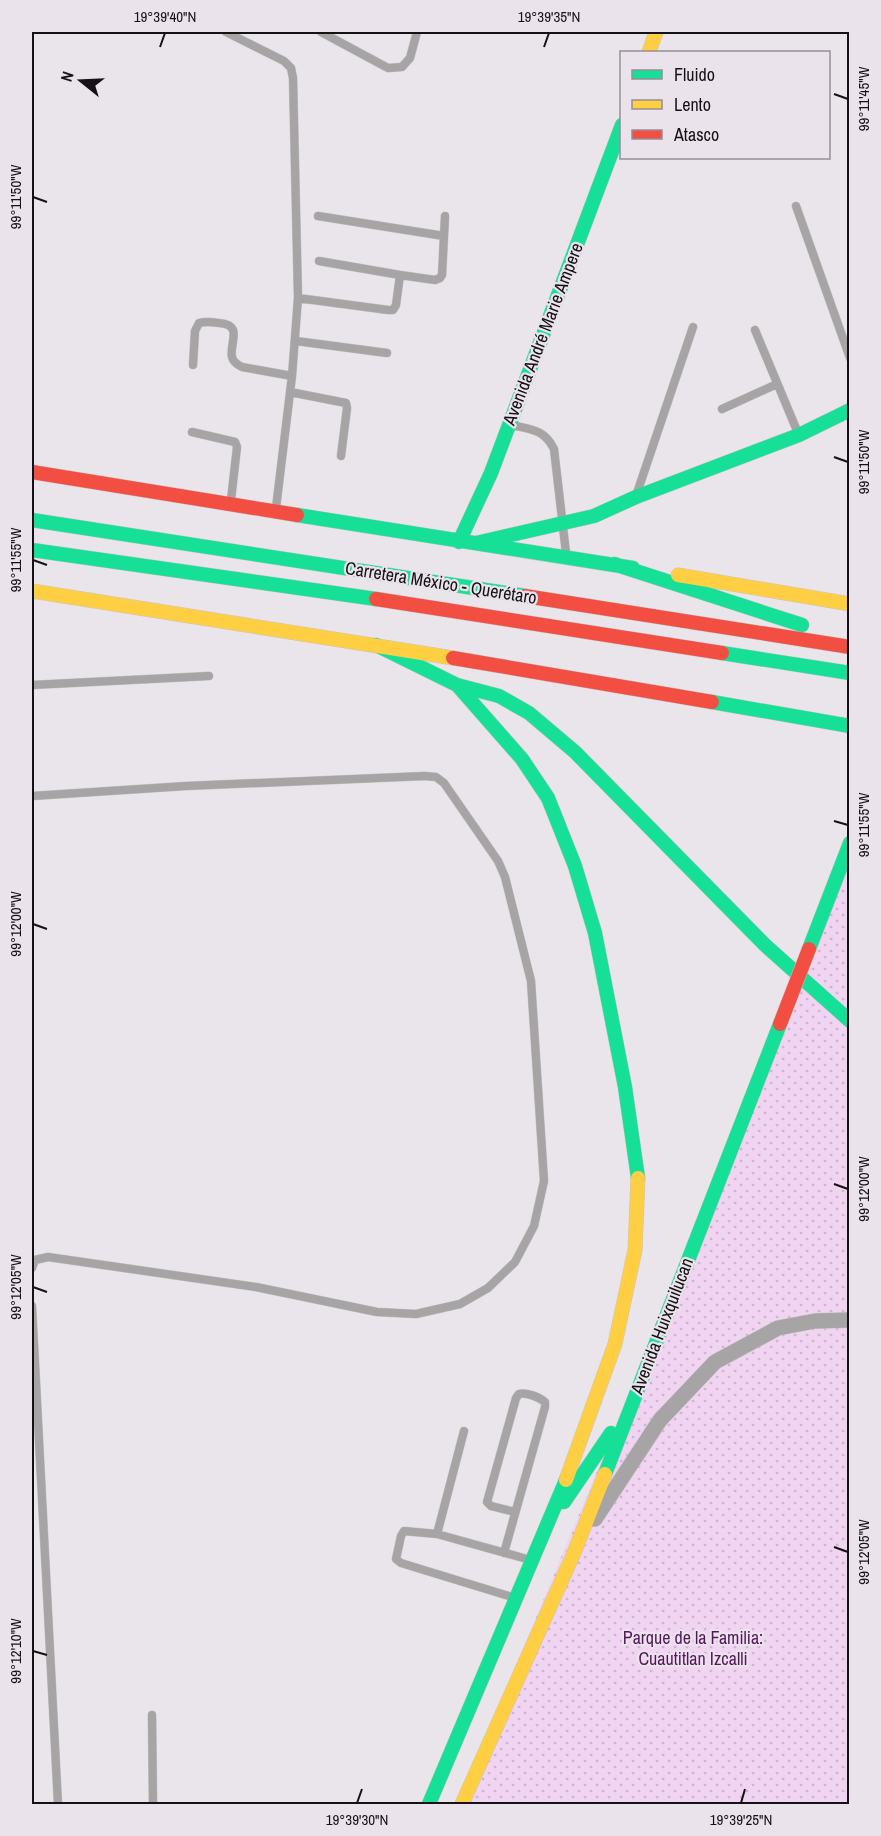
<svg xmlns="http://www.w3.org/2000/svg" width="881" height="1836" font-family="'Archivo Narrow',sans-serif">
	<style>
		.park { fill: url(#park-dots) }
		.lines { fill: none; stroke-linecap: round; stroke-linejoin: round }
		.lane-casing { stroke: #c7c4c7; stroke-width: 9 }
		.street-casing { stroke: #c7c4c7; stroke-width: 16 }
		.fast-casing { stroke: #c7c4c7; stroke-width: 15 }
		.slow-casing { stroke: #c7c4c7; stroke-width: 15 }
		.jam-casing { stroke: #c7c4c7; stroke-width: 15 }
		.lane { stroke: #a6a4a4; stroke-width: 8 }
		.street { stroke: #a6a4a4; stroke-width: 15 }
		.fast { stroke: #16e098; stroke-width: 14 }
		.slow { stroke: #ffcf43; stroke-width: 14 }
		.jam { stroke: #f24e42; stroke-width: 14 }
		.jam-bridge-casing { stroke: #c7c4c7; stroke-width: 15; stroke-linecap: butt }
		.jam-bridge { stroke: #f24e42; stroke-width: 14 }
		.ticks { fill: none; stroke: #151215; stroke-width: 2 }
		.labels { text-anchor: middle; stroke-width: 4.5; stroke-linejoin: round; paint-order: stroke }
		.street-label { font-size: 18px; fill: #151215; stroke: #ebe3ec }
		.park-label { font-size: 18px; fill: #56165c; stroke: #ebe3ec }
		.neatline { fill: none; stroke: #151215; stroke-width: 2 }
		.ticks-label { font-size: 15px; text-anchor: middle; fill: #151215 }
	</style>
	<defs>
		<pattern id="park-dots" width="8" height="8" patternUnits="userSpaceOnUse" patternTransform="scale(1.5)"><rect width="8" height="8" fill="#f0d4f1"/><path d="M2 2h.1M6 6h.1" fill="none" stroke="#cdb5ce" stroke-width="1.8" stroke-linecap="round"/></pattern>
	</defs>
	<rect width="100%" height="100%" fill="#eae5ea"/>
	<path class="park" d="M849,867V1804H458Z"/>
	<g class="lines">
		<defs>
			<path id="lane" d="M226,32L284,61L291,68L293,78L298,298L292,376L276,508
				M321,32L388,68L402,67L410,58L417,32
				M796,206L850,358
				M318,216L444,236L442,275L440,278L435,280L400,275
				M444,236L445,216
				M298,298L388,310H393L396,305L400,275L319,261
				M755,330L798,433
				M296,341L387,353
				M193,365L195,331L199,323C206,321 212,322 219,323C244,325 229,343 232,357C233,362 238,365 242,367L292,376
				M290,392L346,403L347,408L341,456
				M722,409L777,384
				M512,425C532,430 544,429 554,449L566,553
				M192,432L235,442L237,447L231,500
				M637,493L693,327
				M32,685L209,676
				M32,796L186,786L425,776L436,777L444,783L498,861L505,877L531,981L544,1181L534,1226L515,1262L488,1288L460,1304L416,1314L377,1312L256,1287L48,1257L35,1260L32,1268
				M32,1306L58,1804
				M464,1431L437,1534L527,1559
				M437,1534L404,1531L401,1536L396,1559L401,1563L512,1597
				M504,1553L545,1407V1402C539,1397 526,1392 519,1394L516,1398L487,1502L491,1506L515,1512
				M152,1715L153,1804"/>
			<path id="street" d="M595,1519L660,1420L715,1362L778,1328L815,1321L850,1320"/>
			<path id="fast" d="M297,515L633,568
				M32,520L525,596
				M459,542L491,473L622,125
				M476,543L594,516L636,497L799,435L850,410
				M32,550L376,599
				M614,564L802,625
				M376,645L457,685L522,759L548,798L575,866L595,933L625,1087L638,1178
				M722,653L850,673
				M457,685L499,696L529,713L575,752L765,945L850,1021
				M712,702L850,726
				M809,949L850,843
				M605,1474L780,1024
				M564,1502L611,1433
				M429,1804L566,1480"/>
			<path id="slow" d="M649,52L656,32
				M678,575L850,604
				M32,591L453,658
				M566,1480L615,1344L635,1250L638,1178
				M462,1804L574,1553L605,1474"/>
			<path id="jam" d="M32,472L297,515
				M525,596L850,647
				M376,599L722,653
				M453,658L712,702"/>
		</defs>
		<use href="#lane" class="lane-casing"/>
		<use href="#street" class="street-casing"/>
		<use href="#fast" class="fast-casing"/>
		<use href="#slow" class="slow-casing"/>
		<use href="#jam" class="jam-casing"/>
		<use href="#lane" class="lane"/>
		<use href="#street" class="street"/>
		<use href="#fast" class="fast"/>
		<use href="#slow" class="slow"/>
		<use href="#jam" class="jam"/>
		<defs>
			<path id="jam-bridge" d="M780,1024L809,949"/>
		</defs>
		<use href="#jam-bridge" class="jam-bridge-casing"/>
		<use href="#jam-bridge" class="jam-bridge"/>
	</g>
	<path class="ticks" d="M160,47L165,33M544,47L549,33M834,94L848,99M33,197L47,202M834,457L848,462M33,560L47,565M834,821L848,825M33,924L47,929M834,1184L848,1189M33,1287L47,1292M834,1547L848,1552M33,1651L47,1655M357,1803L362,1789M741,1803L745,1789"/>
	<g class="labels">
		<g class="street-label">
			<text transform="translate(543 334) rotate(-69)" y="6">Avenida André Marie Ampere</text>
			<text transform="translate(441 583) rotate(9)" y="6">Carretera México - Querétaro</text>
			<text transform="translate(662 1326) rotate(-69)" y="6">Avenida Huixquilucan</text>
		</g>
		<g class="park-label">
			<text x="693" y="1644">Parque de la Familia:<tspan x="693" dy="21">Cuautitlan Izcalli</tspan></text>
		</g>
	</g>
	<rect width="881" height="1836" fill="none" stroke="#ebe3ec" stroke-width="66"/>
	<rect x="620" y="51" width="210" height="108" fill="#ebe3ec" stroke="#958f96" stroke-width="1.5"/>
	<rect x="632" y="70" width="30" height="9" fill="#16e098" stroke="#958f96" stroke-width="1.5"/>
	<text x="674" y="81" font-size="18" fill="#151215">Fluido</text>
	<rect x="632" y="100" width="30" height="9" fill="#ffcf43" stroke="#958f96" stroke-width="1.5"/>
	<text x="674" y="111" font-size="18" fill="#151215">Lento</text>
	<rect x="632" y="130" width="30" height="9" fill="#f24e42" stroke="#958f96" stroke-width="1.5"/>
	<text x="674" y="141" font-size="18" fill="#151215">Atasco</text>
	<g transform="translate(81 81) rotate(288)" stroke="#ebe3ec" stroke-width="4.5" paint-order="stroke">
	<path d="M0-4.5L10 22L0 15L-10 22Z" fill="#151215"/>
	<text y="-9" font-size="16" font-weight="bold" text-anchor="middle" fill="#151215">N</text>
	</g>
	<rect x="33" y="33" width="815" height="1770" class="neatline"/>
	<g class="ticks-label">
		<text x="165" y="22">19°39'40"N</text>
		<text x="549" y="22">19°39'35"N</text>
		<text transform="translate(864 99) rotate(-90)" y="5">99°11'45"W</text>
		<text transform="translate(16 197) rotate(-90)" y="5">99°11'50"W</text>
		<text transform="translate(864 462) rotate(-90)" y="5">99°11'50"W</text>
		<text transform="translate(16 560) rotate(-90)" y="5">99°11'55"W</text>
		<text transform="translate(864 825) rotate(-90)" y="5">99°11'55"W</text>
		<text transform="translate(16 924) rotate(-90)" y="5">99°12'00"W</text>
		<text transform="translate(864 1189) rotate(-90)" y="5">99°12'00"W</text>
		<text transform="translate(16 1287) rotate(-90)" y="5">99°12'05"W</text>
		<text transform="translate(864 1552) rotate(-90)" y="5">99°12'05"W</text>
		<text transform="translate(16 1651) rotate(-90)" y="5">99°12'10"W</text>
		<text x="357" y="1825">19°39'30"N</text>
		<text x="741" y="1825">19°39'25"N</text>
	</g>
</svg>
